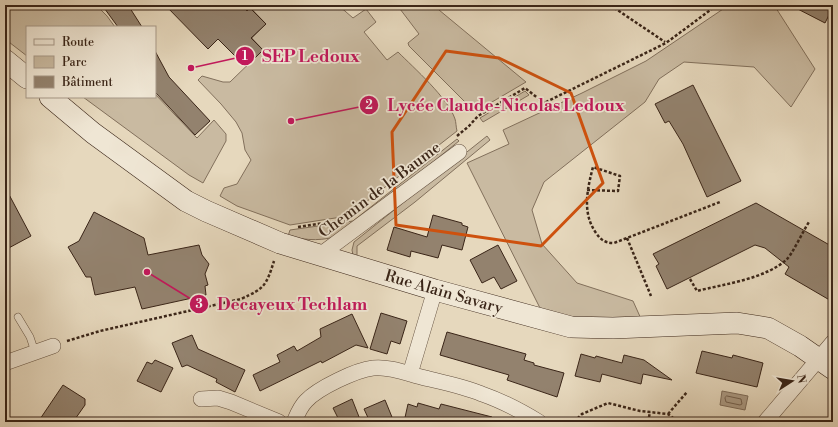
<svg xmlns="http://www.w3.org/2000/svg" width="838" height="427" font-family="'Libre Bodoni',serif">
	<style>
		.green { fill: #c9baa1; stroke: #82705c }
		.water { fill: #ac9b85; stroke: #7e6c59 }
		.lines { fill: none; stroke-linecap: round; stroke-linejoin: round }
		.shore { stroke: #73604e; stroke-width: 1 }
		.building { fill: #93826e; stroke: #3a2518 }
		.lane-casing { stroke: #655241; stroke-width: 8 }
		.street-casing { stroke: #655241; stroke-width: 16 }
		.secondary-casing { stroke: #3a2518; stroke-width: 22 }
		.path { stroke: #3a2518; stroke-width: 2.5; stroke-dasharray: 3 2; stroke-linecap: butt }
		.lane { stroke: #efe6d4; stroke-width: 7 }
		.street { stroke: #efe6d4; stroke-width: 15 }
		.secondary { stroke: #efe6d4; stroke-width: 21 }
		.marked { fill: none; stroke: #ce510e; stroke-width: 3; stroke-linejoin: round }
		.labels { text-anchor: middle; stroke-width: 3.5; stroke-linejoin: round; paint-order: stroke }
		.street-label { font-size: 16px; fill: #3a2518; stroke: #efe6d4 }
		.leader { fill: none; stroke: #c2185b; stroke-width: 1.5 }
		.callout-dot { fill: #c2185b; stroke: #efe6d4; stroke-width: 1.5 }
		.mark-label { font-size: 12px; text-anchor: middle; font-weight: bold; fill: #fff }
		.callout-label { font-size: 17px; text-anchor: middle; font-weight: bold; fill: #c2185b; stroke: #efe6d4; stroke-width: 3.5; stroke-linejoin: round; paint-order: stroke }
	</style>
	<rect width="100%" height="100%" fill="#e6d8bd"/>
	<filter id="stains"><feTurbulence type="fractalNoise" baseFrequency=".005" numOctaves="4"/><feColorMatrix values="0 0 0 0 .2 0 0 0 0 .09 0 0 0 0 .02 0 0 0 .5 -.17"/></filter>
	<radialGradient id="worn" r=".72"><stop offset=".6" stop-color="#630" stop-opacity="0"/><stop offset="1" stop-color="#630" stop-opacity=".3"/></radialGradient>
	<path class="green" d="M5,5H96L107,16L115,27H27V56L5,39Z
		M242,5H338L353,18L366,9L376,22L364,32L387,60L398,52C414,68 448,98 455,119C456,122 456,127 457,131L348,216L290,225L237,206L220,196L224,188L237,184L251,160L245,150L242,133L236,122L221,104L198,80L202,76L223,82H230L263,50L252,38L266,24L250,7L247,10Z
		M397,5H433L526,82L475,112L409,46L408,43L419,34Z
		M729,5H774L815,69L791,107L754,67L684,62L659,79L645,102L544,182L532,210L542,244L577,283L633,301L642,321L585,320L541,310L467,163L509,144L503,130L582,93L646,61Z
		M525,91L529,95L483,122L480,118Z
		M155,94L197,138L214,120L226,134V141L203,183L189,175L83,97H155Z
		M487,136L490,140L415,202L357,246V257L353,255L352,250L354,242Z
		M457,139L459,141L342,235C323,241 308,241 288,236L290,230L353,221Z"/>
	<path class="water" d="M722,391L748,396L745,410L720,405Z"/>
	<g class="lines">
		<path class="shore" d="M727,396L741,399L742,404L740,405L726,402L725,398Z"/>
	</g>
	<path class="building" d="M102,5H128L142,27H118Z
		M165,5H241L247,11L250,8L266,24L251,38L263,50L246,67L218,39L208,49Z
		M790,5H833V7L825,23Z
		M155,51L169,77L210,121L195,135L155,92Z
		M693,85L741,181L707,197L683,144L669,121L665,123L655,104Z
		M5,187L31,236L5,250Z
		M756,203L833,247V302L785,274L789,267L765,248L755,245L667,289L656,266L659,264L653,254Z
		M94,212L144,238L148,255L199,245L202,255L209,264L205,274L208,285L205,286L206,295L142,309L135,287L95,295L91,277H86L68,247L79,241Z
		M433,215L462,223V225L468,227L462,250L442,245L438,258L411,251L410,257L387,250L394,227L427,237Z
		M498,245L517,281L501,289L494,277L482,283L470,260Z
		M381,313L407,321L400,344L391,341L387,354L370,349Z
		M352,314L368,348L356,345L322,363L321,361L260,391L253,375L280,362L277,355L294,346L297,351L321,337L320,329Z
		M447,332L526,354L524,360L534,363V365L564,373L557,397L507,380L509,375L440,355Z
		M192,335L198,349L245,370L235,392L216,382L217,379L187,365L182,367L172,343Z
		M702,351L732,358L733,355L763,363L757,387L696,373Z
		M581,354L595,358L596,356L622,363L624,355L644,360L672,380L643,374L641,384L602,374L600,382L575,376Z
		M155,360L173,368L161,392L137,381L147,362L152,364Z
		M63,385L85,399V405L73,422H38Z
		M352,399L361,422H340L333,408Z
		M385,400L394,422H370L364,409Z
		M418,403L439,409L441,404L492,417V422H404L408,404L417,407Z"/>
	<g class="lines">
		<defs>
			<path id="lane" d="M18,317L30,337L35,352"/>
			<path id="street" d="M320,255L459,152
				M5,363L53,346
				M410,374L435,290
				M201,399L218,398L231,402L279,422
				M294,422C297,415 300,407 306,401C318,388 356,370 373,368C388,366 406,373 421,377C441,382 462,386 482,394C502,401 521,411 539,422
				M765,422L833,342"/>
			<path id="secondary" d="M5,60L27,78
				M50,97L93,133L186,201L206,211L280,243L435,290L571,327L613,328L737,323L768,328L800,346L833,369"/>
		</defs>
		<use href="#lane" class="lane-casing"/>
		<use href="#street" class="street-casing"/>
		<use href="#secondary" class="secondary-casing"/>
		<path class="path" d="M610,5L665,42
			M457,136L469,126L478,116L525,88L544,103L666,43L717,5
			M587,190L618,191L620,176L593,167C587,190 582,213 596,233C601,240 605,243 614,243L720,202
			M298,227L337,221
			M627,238L651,296
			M690,279L697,291C724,284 766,279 787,259C793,253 803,231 809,222
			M67,341L100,331L241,299C265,288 266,286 274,261
			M668,414L687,392
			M574,422L582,414L608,403L640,411L668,414L678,422
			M648,422L650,412"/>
		<use href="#lane" class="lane"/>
		<use href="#street" class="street"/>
		<use href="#secondary" class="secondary"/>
	</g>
	<path class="marked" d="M446,51L499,58L571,93L603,183L541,246L396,225L392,132Z"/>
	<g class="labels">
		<g class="street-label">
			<text transform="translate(379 189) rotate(-37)" y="6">Chemin de la Baume</text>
			<text transform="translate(444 291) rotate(16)" y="6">Rue Alain Savary</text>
		</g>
	</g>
	<path class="leader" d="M191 68L245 56M291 121L369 105M147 272L199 304"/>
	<g class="callout-dot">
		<circle cx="191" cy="68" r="4"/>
		<circle cx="291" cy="121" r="4"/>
		<circle cx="147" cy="272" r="4"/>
		<circle cx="245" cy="56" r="10"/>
		<circle cx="369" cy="105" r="10"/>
		<circle cx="199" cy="304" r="10"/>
	</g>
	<g class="mark-label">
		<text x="245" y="60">1</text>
		<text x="369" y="109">2</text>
		<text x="199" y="308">3</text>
	</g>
	<g class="callout-label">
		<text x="311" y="62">SEP Ledoux</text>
		<text x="506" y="111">Lycée Claude-Nicolas Ledoux</text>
		<text x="292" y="310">Decayeux Techlam</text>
	</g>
	<rect width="838" height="427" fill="none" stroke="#e6d8bd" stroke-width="20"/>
	<rect x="6" y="6" width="826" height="415" fill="none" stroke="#3a2518" stroke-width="2"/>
	<rect x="10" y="10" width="818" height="407" fill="none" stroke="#3a2518"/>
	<rect x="26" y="26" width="130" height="72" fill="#efe6d4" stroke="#a79989"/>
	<rect x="34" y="39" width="20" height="6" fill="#efe6d4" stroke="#a79989"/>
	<text x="62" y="46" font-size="12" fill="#3a2518">Route</text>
	<rect x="34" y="56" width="20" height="12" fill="#c9baa1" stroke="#a79989"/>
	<text x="62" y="66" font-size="12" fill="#3a2518">Parc</text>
	<rect x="34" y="76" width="20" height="12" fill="#93826e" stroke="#a79989"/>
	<text x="62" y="86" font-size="12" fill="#3a2518">Bâtiment</text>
	<g transform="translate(792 381) rotate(78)" stroke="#efe6d4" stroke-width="3" paint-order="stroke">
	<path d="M0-3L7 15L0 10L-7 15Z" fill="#3a2518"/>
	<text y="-6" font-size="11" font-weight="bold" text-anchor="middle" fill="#3a2518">N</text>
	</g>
	<rect width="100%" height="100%" filter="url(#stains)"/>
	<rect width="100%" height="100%" fill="url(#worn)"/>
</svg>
